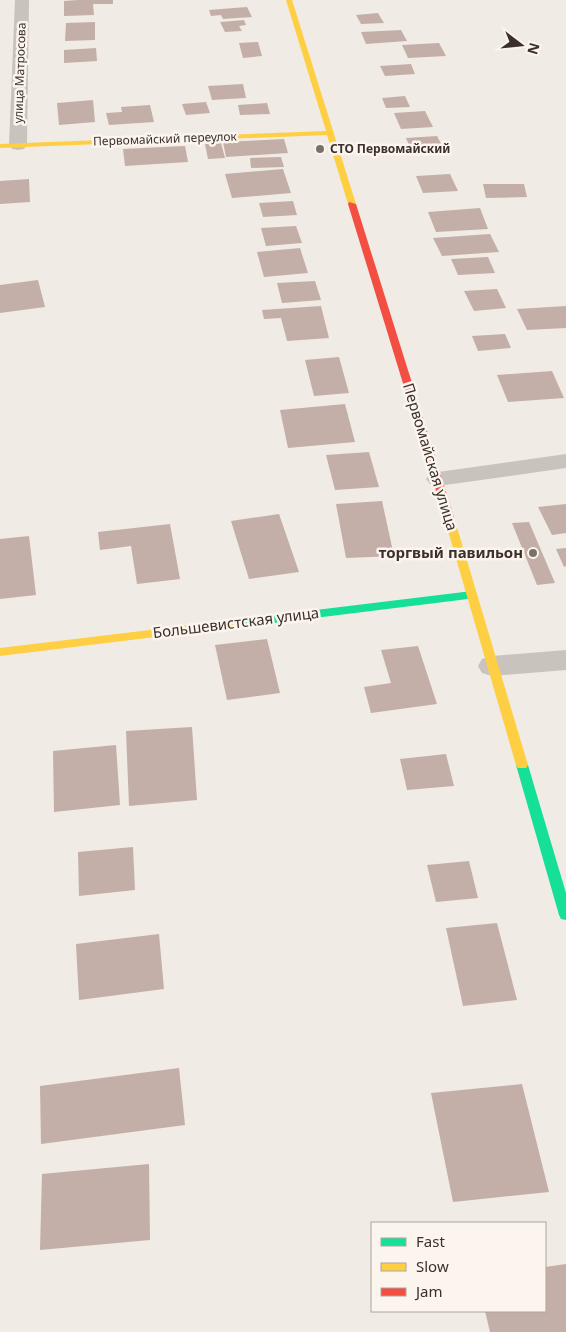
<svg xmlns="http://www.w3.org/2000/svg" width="566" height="1332" font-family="'Noto Sans',sans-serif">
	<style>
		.building { fill: #c3afa7 }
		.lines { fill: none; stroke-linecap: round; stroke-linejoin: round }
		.street { fill: #c9c3be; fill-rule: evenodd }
		.fast { fill: #16e098; fill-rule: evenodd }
		.slow { fill: #ffcf43; fill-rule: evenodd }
		.jam { fill: #f24e42; fill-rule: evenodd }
		.poi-dot { fill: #7a716c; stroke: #fbf5ee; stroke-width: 2 }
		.labels { text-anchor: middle; stroke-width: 5; stroke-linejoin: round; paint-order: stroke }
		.far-street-label { font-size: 12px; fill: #3b302b; stroke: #fbf5ee }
		.far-poi-label { font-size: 12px; font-weight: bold; fill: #3b302b; stroke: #fbf5ee; text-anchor: start }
		.street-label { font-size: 15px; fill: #3b302b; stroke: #fbf5ee }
		.poi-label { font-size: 15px; font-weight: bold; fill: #3b302b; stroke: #fbf5ee; text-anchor: end }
	</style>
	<rect width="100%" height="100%" fill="#f0ebe5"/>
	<path class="building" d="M78,0H113V4H93L94,15L64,16V1Z
		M247,7L252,17L223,19L221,15L211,16L209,10Z
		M378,13L384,23L361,24L356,15Z
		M244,20L246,25L239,26L242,31L225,32L220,22Z
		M95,22V40L65,41L66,23Z
		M401,30L407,41L366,44L361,32Z
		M258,42L262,56L243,58L239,43Z
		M439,43L446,56L408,58L402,45Z
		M96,48L97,61L64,63V50Z
		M411,64L415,74L385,76L380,66Z
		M243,84L246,98L212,100L208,86Z
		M405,96L410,107L386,108L382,98Z
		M93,100L95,122L59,125L57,103Z
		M206,102L210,113L186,115L182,104Z
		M267,103L270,114L240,115L238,105Z
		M150,105L154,122L109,125L106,113L122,112L121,107Z
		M425,111L433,127L401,129L394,113Z
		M437,136L446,153L413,155L406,138Z
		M284,139L288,153L226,157L223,142Z
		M221,143L225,158L208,159L205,144Z
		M185,146L188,162L125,166L123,149Z
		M281,157L284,167L251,168L250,158Z
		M283,169L291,193L232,198L225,174Z
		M450,174L458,191L423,193L416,176Z
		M29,179L30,202L0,204V181Z
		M483,184H524L527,197L486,198Z
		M293,201L297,215L263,217L259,203Z
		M480,208L488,229L436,232L428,212Z
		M296,226L302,243L266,246L261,228Z
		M490,234L499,252L442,256L433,238Z
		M300,248L308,273L264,277L257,252Z
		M488,257L495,273L458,275L451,259Z
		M38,280L45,307L0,313V285Z
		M315,281L321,300L282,303L277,283Z
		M497,289L506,308L474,311L464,291Z
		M321,306L329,338L287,341L281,318L264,319L262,310Z
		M566,306V328L527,330L517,309Z
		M505,334L511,348L478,351L472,336Z
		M339,357L349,393L314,396L305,360Z
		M552,371L564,398L508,402L497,375Z
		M345,404L355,442L288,448L280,410Z
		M369,452L379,487L335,490L326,455Z
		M382,501L394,556L346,558L336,504Z
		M566,504V533L552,535L538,507Z
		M279,514L299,572L249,579L231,521Z
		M529,522L555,583L537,585L512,523Z
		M170,524L180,579L137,584L131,546L100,550L98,532Z
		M29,536L36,595L0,599V539Z
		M566,548V566L564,567L556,549Z
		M267,639L280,693L227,700L215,645Z
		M418,646L437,704L371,713L364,687L391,683L381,650Z
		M192,727L197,800L129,806L126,731Z
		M116,745L120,805L54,812L53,751Z
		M446,754L454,786L407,790L400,759Z
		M133,847L135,890L79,896L78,852Z
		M469,861L478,898L436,902L427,865Z
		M497,923L517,1000L463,1006L446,928Z
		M159,934L164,989L79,1000L76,944Z
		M179,1068L185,1125L41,1144L40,1086Z
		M522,1084L549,1192L453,1202L431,1093Z
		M149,1164L150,1240L40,1250L42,1174Z
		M566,1264V1332H490L485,1311H545V1267Z"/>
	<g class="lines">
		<path class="street" d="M15,0H29L27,145L24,149L18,150L12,149L9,145Z
			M566,454V468L438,486L430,484L426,479L430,474L438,472Z
			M566,650V670L492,676L482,673L478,666L482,659L492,656Z"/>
		<path class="fast" d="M472,591L477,595L476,598L233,628L228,624L233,620Z
			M522,760L526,762L528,765L566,893V920L561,919L559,915L516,765L518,762Z"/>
		<path class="slow" d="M286,0H292L356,204L355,206L348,204L327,135L0,148V144L326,131Z
			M449,514L454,517L528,765L526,768H518L516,765L444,517Z
			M233,620L238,624L237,627L0,656V648Z"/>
		<path class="jam" d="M349,202L356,204L454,517L453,519H445L444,517L348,204Z"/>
	</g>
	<g class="poi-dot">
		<circle cx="320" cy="149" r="5"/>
		<circle cx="533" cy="553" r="5"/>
	</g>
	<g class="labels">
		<g class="far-street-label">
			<text transform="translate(20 73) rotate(-88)" y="4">улица Матросова</text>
			<text transform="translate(165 139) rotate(-2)" y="4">Первомайский переулок</text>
		</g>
		<g class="far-poi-label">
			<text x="330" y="153">СТО Первомайский</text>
		</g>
		<g class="street-label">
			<text transform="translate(430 457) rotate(73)" y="5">Первомайская улица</text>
			<text transform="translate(236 623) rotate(-7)" y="5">Большевистская улица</text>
		</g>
		<g class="poi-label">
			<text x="523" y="558">торгвый павильон</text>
		</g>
	</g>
	<rect x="371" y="1222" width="175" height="90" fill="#fbf5ee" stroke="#aea6a0"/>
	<rect x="381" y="1238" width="25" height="8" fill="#16e098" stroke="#aea6a0"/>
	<text x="416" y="1247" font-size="15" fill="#3b302b">Fast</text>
	<rect x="381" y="1263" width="25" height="8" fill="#ffcf43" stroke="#aea6a0"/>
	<text x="416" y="1272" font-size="15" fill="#3b302b">Slow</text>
	<rect x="381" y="1288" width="25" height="8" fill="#f24e42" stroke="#aea6a0"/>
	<text x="416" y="1297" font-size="15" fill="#3b302b">Jam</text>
	<g transform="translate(521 45) rotate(106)" stroke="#fbf5ee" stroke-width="4" paint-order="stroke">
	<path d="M0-4L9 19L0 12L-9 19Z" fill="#3b302b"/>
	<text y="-8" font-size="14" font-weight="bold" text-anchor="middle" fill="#3b302b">N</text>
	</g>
</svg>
